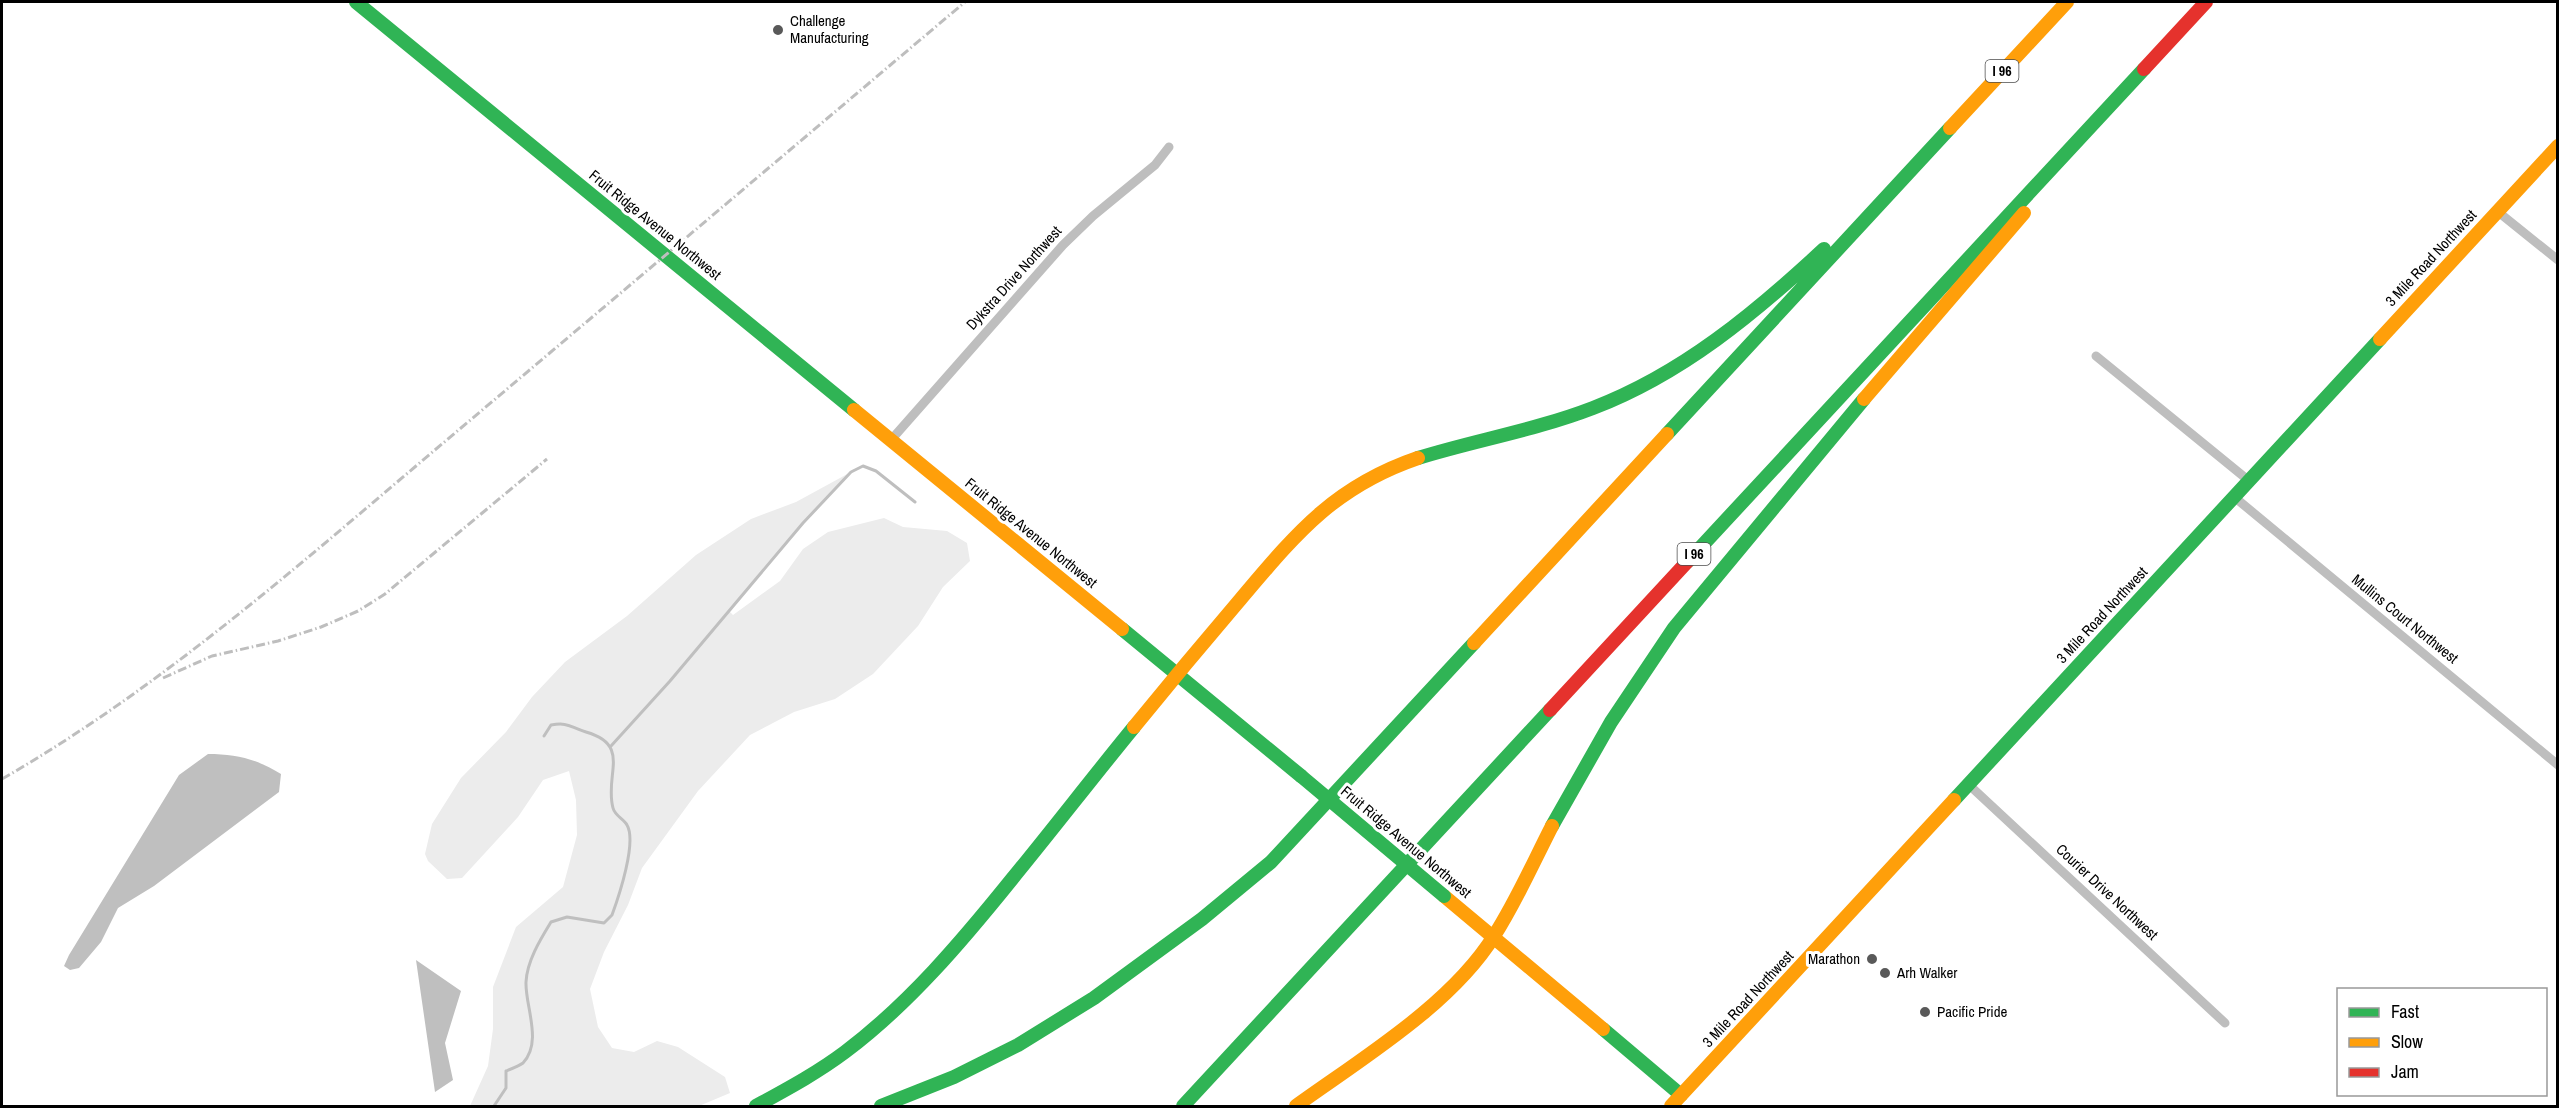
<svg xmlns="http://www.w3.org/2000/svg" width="2559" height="1108" font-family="'Archivo Narrow',sans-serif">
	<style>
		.green { fill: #ececec }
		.water { fill: #bfbfbf }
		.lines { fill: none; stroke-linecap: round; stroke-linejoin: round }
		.stream { stroke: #bfbfbf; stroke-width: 3 }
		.street { stroke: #bebebe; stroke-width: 9 }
		.fast { stroke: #30b455; stroke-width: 14 }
		.slow { stroke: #ff9f0a; stroke-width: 14 }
		.jam { stroke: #e5322d; stroke-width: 14 }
		.rail { stroke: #bebebe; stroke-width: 3; stroke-dasharray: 9 3 1.5 3; stroke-linecap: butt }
		.fast-bridge { stroke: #30b455; stroke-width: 14 }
		.poi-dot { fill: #595959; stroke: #fff; stroke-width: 2 }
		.labels { text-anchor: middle; stroke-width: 6; stroke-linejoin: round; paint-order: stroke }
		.shield { fill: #fff; stroke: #4c4c4c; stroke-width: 1.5 }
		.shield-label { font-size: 14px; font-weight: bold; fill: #000 }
		.poi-label { font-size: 15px; fill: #000; stroke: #fff; text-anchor: start }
		.street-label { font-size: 15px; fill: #000; stroke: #fff }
	</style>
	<rect width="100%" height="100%" fill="#fff"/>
	<path class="green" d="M851,472L803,523L729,611L733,615L780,581L803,549L828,532L884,518L903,527L947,531L967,543L970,561L943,587L918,626L873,674L835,699L794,712L750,735L698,791L642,868L628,905L604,952L590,989L598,1027L612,1048L634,1052L657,1041L678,1047L725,1077L730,1093L699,1106H470L488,1066L493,1029V987L516,927L563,887L577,835L576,800L569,771L543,780L518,817L462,878L447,879L428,861L425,854L432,824L461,778L506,732L532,697L565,662L627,616L696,555L751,519L796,502Z"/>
	<path class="water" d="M208,754C236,754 257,759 281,774L279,792L154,886L118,908L101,942L79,968L70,970L64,966L69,955L179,775Z
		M416,960L461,991L445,1043L453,1080L435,1092Z"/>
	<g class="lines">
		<path class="stream" d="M611,746L670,681L803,523L851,472L863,466L876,471L915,502
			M494,1106L506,1088V1071C511,1069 519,1066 523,1063C543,1042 525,1006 526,982C527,961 540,940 551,922L567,917L604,923L612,915C619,896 637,842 627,825C624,819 615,816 613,808C604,775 632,745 586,732C569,727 569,722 551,725L544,736"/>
		<path class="street" d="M2497,211L2558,260
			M2096,356L2248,480
			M891,440L1063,245L1093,216L1155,165L1169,147
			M2233,496L2558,765
			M1968,784L2225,1023"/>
		<path class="fast" d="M356,2L854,410
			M1667,434L1950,128
			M1418,458C1476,440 1536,430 1593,408C1682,374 1755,313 1824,249
			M1687,562L2144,69
			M1122,629L1301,776
			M1954,800L2380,339
			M1552,826L1611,722L1674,628L1864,399
			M1603,1029L1681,1095
			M756,1106C787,1089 817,1073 845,1052C909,1004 962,941 1012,879C1053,829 1093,777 1134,727
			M881,1106L954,1077L1018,1045L1094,998L1202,919L1271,862L1474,643
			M1183,1106L1550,710"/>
		<path class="slow" d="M1950,128L2067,2
			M2380,339L2558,146
			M1864,399L2024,213
			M854,410L1122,629
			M1474,643L1667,434
			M1134,727C1169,684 1204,642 1239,601C1295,535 1333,487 1418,458
			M1444,896L1603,1029
			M1296,1106C1361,1059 1451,1005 1494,936C1516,902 1533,863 1552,826
			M1671,1106L1954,800"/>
		<path class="jam" d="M2144,69L2206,2
			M1550,710L1687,562"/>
		<path class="rail" d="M163,678L212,656L278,641L321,627L358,611L385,594L547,459
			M2,779C162,687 301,563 442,444C616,297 791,149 965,2"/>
		<path class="fast-bridge" d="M1301,776L1444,896"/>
	</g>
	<g class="poi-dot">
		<circle cx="778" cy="30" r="6"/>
		<circle cx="1872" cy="959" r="6"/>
		<circle cx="1885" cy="973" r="6"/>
		<circle cx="1925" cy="1012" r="6"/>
	</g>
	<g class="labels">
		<g class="shield">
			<rect x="1985.5" y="60" width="33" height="22" rx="4.5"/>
			<rect x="1677.5" y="543" width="33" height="22" rx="4.5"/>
		</g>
		<g class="shield-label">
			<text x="2002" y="76">I 96</text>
			<text x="1694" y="559">I 96</text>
		</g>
		<g class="poi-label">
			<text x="790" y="26">Challenge<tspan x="790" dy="17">Manufacturing</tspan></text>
			<text x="1860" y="964" text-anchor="end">Marathon</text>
			<text x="1897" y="978">Arh Walker</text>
			<text x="1937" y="1017">Pacific Pride</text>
		</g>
		<g class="street-label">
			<text transform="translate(655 225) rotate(39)" y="5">Fruit Ridge Avenue Northwest</text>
			<text transform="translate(2431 258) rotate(-47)" y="5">3 Mile Road Northwest</text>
			<text transform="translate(1014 278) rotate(-48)" y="5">Dykstra Drive Northwest</text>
			<text transform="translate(1031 533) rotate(39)" y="5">Fruit Ridge Avenue Northwest</text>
			<text transform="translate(2102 615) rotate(-47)" y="5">3 Mile Road Northwest</text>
			<text transform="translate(2405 619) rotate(39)" y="5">Mullins Court Northwest</text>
			<text transform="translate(1406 842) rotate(40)" y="5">Fruit Ridge Avenue Northwest</text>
			<text transform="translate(2107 892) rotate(43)" y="5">Courier Drive Northwest</text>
			<text transform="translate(1748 999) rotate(-47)" y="5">3 Mile Road Northwest</text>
		</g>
	</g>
	<rect width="2559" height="1108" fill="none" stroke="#000000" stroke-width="6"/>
	<rect x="2337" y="988" width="210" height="108" fill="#ffffff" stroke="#999999" stroke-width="1.5"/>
	<rect x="2349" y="1008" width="30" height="9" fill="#30b455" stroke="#999999" stroke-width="1.5"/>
	<text x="2391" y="1018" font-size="18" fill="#000000">Fast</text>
	<rect x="2349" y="1038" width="30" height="9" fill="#ff9f0a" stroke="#999999" stroke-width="1.5"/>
	<text x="2391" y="1048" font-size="18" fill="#000000">Slow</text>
	<rect x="2349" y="1068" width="30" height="9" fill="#e5322d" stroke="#999999" stroke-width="1.5"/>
	<text x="2391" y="1078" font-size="18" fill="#000000">Jam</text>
</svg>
